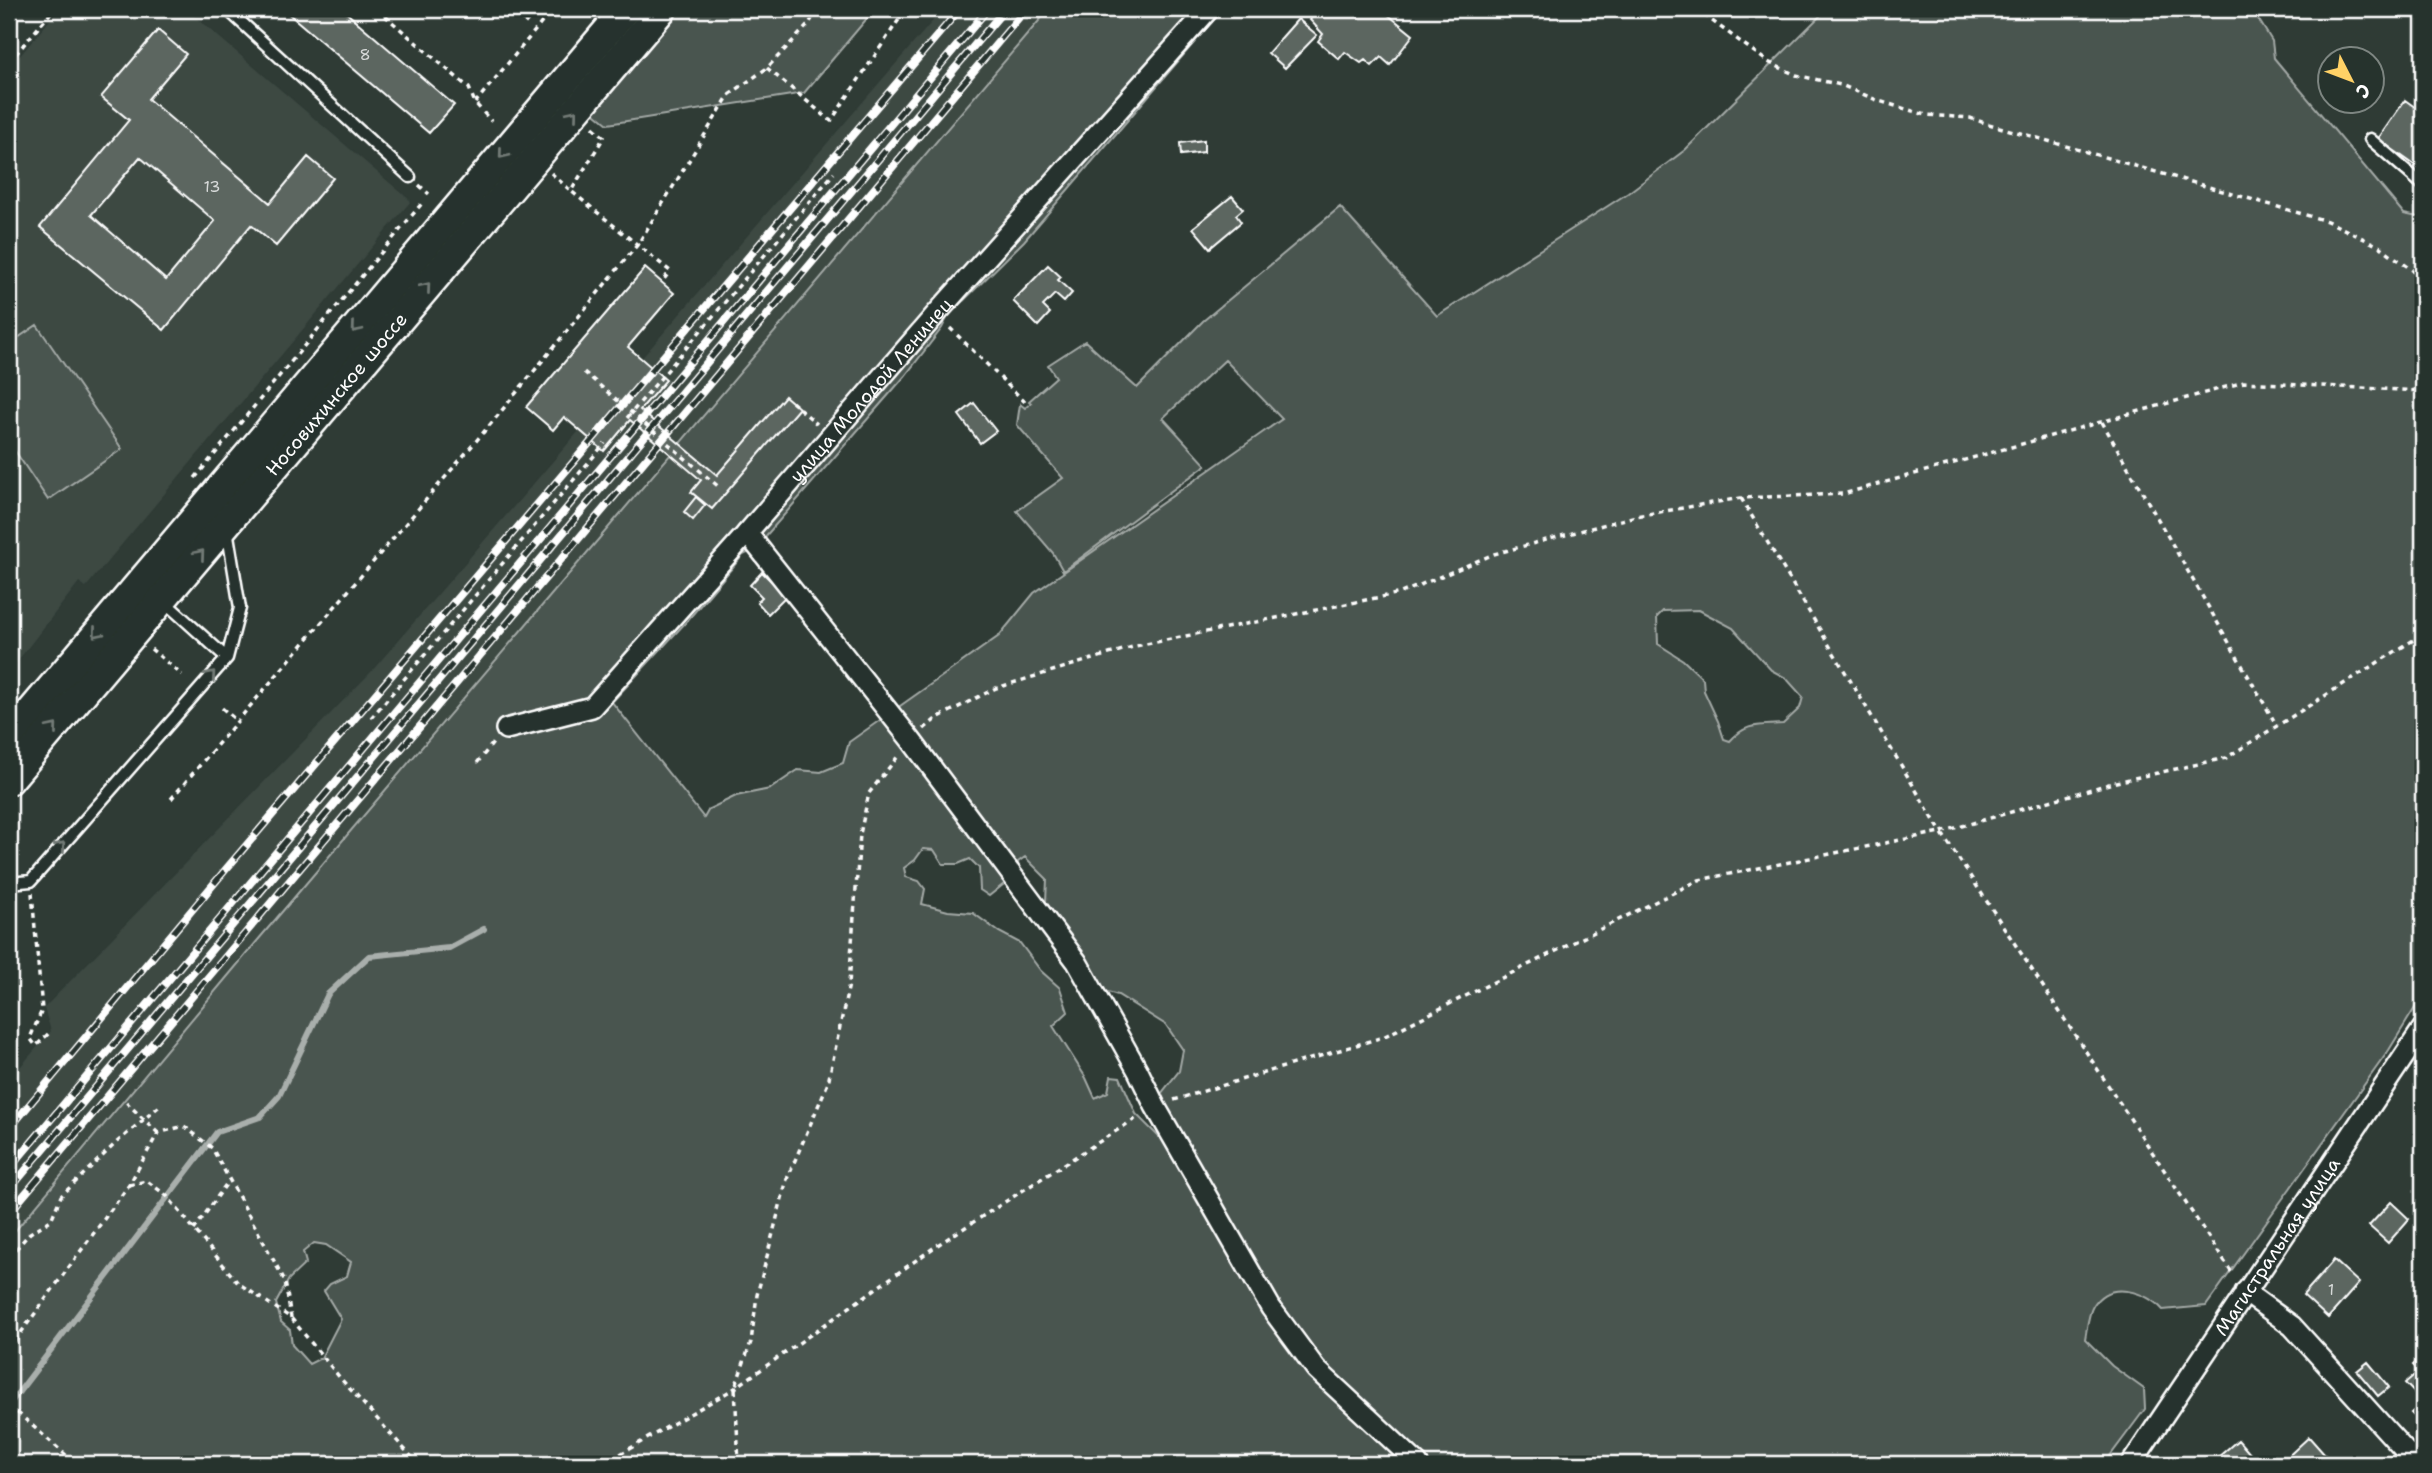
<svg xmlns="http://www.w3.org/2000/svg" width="2432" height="1473" font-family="'Shantell Sans',sans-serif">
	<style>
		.built { fill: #3c4842 }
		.green { fill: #4a544f; stroke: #a4aaa7; stroke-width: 2; fill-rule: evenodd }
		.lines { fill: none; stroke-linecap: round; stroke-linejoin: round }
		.stream { stroke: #a9afac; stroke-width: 6 }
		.building { fill: #5b6661; stroke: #fff; stroke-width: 2; fill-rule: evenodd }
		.lane-casing { stroke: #fff; stroke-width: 15 }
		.street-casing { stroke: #fff; stroke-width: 24 }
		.secondary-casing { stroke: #fff; stroke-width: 33 }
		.path { stroke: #fff; stroke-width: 3.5; stroke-dasharray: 5 5; stroke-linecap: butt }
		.lane { stroke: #26332d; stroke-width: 10 }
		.street { stroke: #26332d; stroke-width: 19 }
		.secondary { stroke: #26332d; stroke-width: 28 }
		.rail-casing { stroke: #fff; stroke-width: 8 }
		.rail { stroke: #26332d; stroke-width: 5; stroke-dasharray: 16; stroke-linecap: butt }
		.path-bridge { stroke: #fff; stroke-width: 3.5; stroke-dasharray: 5 5; stroke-linecap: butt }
		.oneway { stroke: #727a76 }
		.labels { text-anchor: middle; stroke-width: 5; stroke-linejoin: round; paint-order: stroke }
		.number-label { font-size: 16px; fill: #d6d9d8 }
		.street-label { font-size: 19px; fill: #fff; stroke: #26332d }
	</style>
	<rect width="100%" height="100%" fill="#2f3b35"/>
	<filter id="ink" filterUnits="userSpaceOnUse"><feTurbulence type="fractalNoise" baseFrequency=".0143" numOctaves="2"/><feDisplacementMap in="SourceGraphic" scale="14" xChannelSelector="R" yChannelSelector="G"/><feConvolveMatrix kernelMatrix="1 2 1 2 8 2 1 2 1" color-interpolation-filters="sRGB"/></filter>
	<g filter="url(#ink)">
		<path class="built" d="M59,9H186L411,201L86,587L79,582L9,672V69Z
			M943,9H1049L258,940L9,1238V1080L51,1031L44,1008L371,672Z"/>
		<path class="green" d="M678,9H875L804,93L608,124L591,110Z
			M1049,9H1223L1024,241L948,316L942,328L905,376L764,538L752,551L743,555L686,622L612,702L704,818L709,809L736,796L770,789L798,770L821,772L843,763L849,742L999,636L1034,593L1282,419L1225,360L1163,418L1206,465L1063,571L1053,553L1017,511L1063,478L1017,425L1020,404L1025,408L1031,403L1029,401L1056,377L1048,365L1085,341L1137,388L1203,321L1340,207L1437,316L1628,193L1685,150L1827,9H2252L2272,41L2274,58L2404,214L2423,218V995L2389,1050L2206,1306L2163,1310C2147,1292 2109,1279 2093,1306C2088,1314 2087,1329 2085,1339L2112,1366L2144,1389L2145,1409L2104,1464H9V1238L258,940ZM1699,610L1733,628L1771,670L1786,678L1803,697L1800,708L1783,724C1759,726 1747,722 1730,741L1724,739L1718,721L1704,691L1703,679L1683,660L1658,644L1657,617L1663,611ZM923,849L934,850L943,864H958L970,859L979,868L980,890L989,896L1019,872L1018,862L1025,857L1047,879L1046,902L1104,991L1118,995L1166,1025L1183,1050L1179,1071L1161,1094L1172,1131L1160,1138L1136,1114L1120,1077L1111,1076L1108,1092L1095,1098L1086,1078L1053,1026L1068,1012L1060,988L1041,971L1020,943L999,932L973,913L948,911L922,904L925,889L919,881L906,877L904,868L915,860ZM314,1243L326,1245L351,1262L347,1276L330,1284L324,1291L341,1319L321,1358L309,1364L292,1345L290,1330L281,1322L276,1303L289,1279L306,1263L303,1252Z
			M37,325L122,449L48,500L9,442V344Z"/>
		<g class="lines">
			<path class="stream" d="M9,1405L217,1132L260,1117L279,1096L328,994L369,956L449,948L484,929"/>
		</g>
		<path class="building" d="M283,9H342L454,105L429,133Z
			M510,9H538L526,23Z
			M1318,9H1381L1413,35L1390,65L1381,57L1372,66L1365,60L1361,63L1345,52L1339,59L1318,41L1323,34L1310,20Z
			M1298,19L1317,35L1285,68L1268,53Z
			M158,30L186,54L148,99L270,203L308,157L333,178L276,246L251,225L164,330L40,227L129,120L101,97ZM140,157L215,221L166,280L91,215Z
			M2405,100L2423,113V171L2378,139Z
			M1204,140V152L1181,155L1180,143Z
			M1232,196L1243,209L1236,215L1241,222L1210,248L1193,228Z
			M1048,265L1061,277L1058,280L1072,293L1064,302L1055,294L1043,306L1050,313L1038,326L1013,301Z
			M645,268L674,293L628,347L666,380L640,410L717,475L785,396L799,408L712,509L691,492L701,480L630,420L604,451L564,417L553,430L526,407Z
			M974,403L996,431L980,443L959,415Z
			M696,497L705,505L693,520L684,512Z
			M762,572L786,596L768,614L757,602L762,597L750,585Z
			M2391,1202L2409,1219L2388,1243L2369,1226Z
			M2334,1260L2359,1283L2328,1318L2303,1295Z
			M2423,1356V1402L2405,1383L2419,1371L2413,1365Z
			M2368,1362L2389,1387L2378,1396L2357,1371Z
			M2421,1404L2423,1407V1421L2421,1423L2411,1413Z
			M2309,1437L2333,1464H2286L2283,1461Z
			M2238,1440L2259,1464H2210Z"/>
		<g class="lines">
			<defs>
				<path id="lane" d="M227,9L410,177
					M2370,139L2423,185
					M165,602L227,658
					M9,883L31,881L227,658L240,608L227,529"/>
				<g id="street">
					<path d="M747,533L911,740L1077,962L1138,1071L1155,1106L1271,1308L1316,1369L1418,1464"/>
					<path id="s1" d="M506,729L592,707L747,533L936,314L1209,9"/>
					<path d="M2245,1292L2292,1326L2417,1464"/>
					<path id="s2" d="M2131,1464L2423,1028"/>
				</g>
				<g id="secondary">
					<path d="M9,738L626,9"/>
					<path id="s3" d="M9,780L662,9"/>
				</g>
			</defs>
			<use href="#lane" class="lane-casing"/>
			<use href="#street" class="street-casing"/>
			<use href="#secondary" class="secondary-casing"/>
			<path class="path" d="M377,9L469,88L475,103L491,121
				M1696,9L1768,62L1796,75L1841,85L1879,101L1926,115L1970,118L1982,122L2327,221L2381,247L2423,278
				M9,62L54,9
				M767,68L831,121L906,9
				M475,103L553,9
				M593,127L604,137L571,191L670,271L662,282
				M551,173L571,191
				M419,185L429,194
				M950,328L1025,402
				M792,402L817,424
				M627,418L834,173
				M2102,422L2277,726
				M195,478L423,202
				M1741,498L1941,832L2116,782L2226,758L2423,634
				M151,649L182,675
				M222,708L237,721
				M371,718L605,443
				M924,729L937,718L996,688L1136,646L1401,593L1494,554L1636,516L1741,498L1843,494L2244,382L2423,391
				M477,763L493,743
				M171,799L494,420L638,244L729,95L767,68L809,24L817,9
				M32,893L42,1010L30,1038L36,1046L51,1031
				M1174,1100L1383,1037L1699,880L1941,832L2234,1276
				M126,1102L158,1133
				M129,1185L147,1181L167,1196L238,1283L291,1318L341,1379L418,1464
				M194,1230L229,1180
				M9,1257L30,1233L51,1220L61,1196L117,1142L162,1104
				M9,1349L129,1185L158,1133L184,1126L212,1148L285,1281L291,1318
				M9,1407L18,1413L76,1464
				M603,1464L735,1388L939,1244L1138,1117
				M739,1464L735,1388L751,1342L757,1295L787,1179L828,1083L849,984L860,834L869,793L899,755"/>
			<use href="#lane" class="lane"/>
			<use href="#street" class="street"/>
			<use href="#secondary" class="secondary"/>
			<defs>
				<path id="rail" d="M9,1129L227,868L960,9
					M9,1169L988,9
					M9,1190L1005,9
					M9,1213L1026,9"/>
			</defs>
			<use href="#rail" class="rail-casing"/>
			<use href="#rail" class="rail"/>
			<path class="path-bridge" d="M584,372L719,487"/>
		</g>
		<defs><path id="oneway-chevron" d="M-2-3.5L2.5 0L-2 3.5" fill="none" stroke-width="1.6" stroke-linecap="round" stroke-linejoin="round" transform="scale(1.75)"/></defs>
		<g class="oneway">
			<use href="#oneway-chevron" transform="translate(573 114) rotate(-50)"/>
			<use href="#oneway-chevron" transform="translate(503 154) rotate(130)"/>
			<use href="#oneway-chevron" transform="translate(426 287) rotate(-50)"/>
			<use href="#oneway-chevron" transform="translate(356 328) rotate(130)"/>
			<use href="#oneway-chevron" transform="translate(200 554) rotate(-50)"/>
			<use href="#oneway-chevron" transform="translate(97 633) rotate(130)"/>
			<use href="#oneway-chevron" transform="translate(211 675) rotate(-49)"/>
			<use href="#oneway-chevron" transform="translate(53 728) rotate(-50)"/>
			<use href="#oneway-chevron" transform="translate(61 846) rotate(-49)"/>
		</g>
	</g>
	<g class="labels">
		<g class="number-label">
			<text x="365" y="60">8</text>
			<text x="212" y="192">13</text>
			<text x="2331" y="1295">1</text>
		</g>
		<g class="street-label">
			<text dy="7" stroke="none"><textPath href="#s1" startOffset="511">улица Молодой Ленинец</textPath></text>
			<text dy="7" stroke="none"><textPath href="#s3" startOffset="506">Носовихинское шоссе</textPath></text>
			<text dy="7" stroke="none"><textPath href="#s2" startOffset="262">Магистральная улица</textPath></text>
		</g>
	</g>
	<rect width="2432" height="1473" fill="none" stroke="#26332d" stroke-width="35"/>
	<rect x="18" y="18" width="2397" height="1438" fill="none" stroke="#fff" stroke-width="2.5" filter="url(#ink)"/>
	<g transform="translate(2351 80) rotate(132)"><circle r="33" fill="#26332d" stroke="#7d8581" stroke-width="2"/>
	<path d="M0-5L12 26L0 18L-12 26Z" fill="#ffd166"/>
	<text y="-10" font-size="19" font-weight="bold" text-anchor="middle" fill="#ffffff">С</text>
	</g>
</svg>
